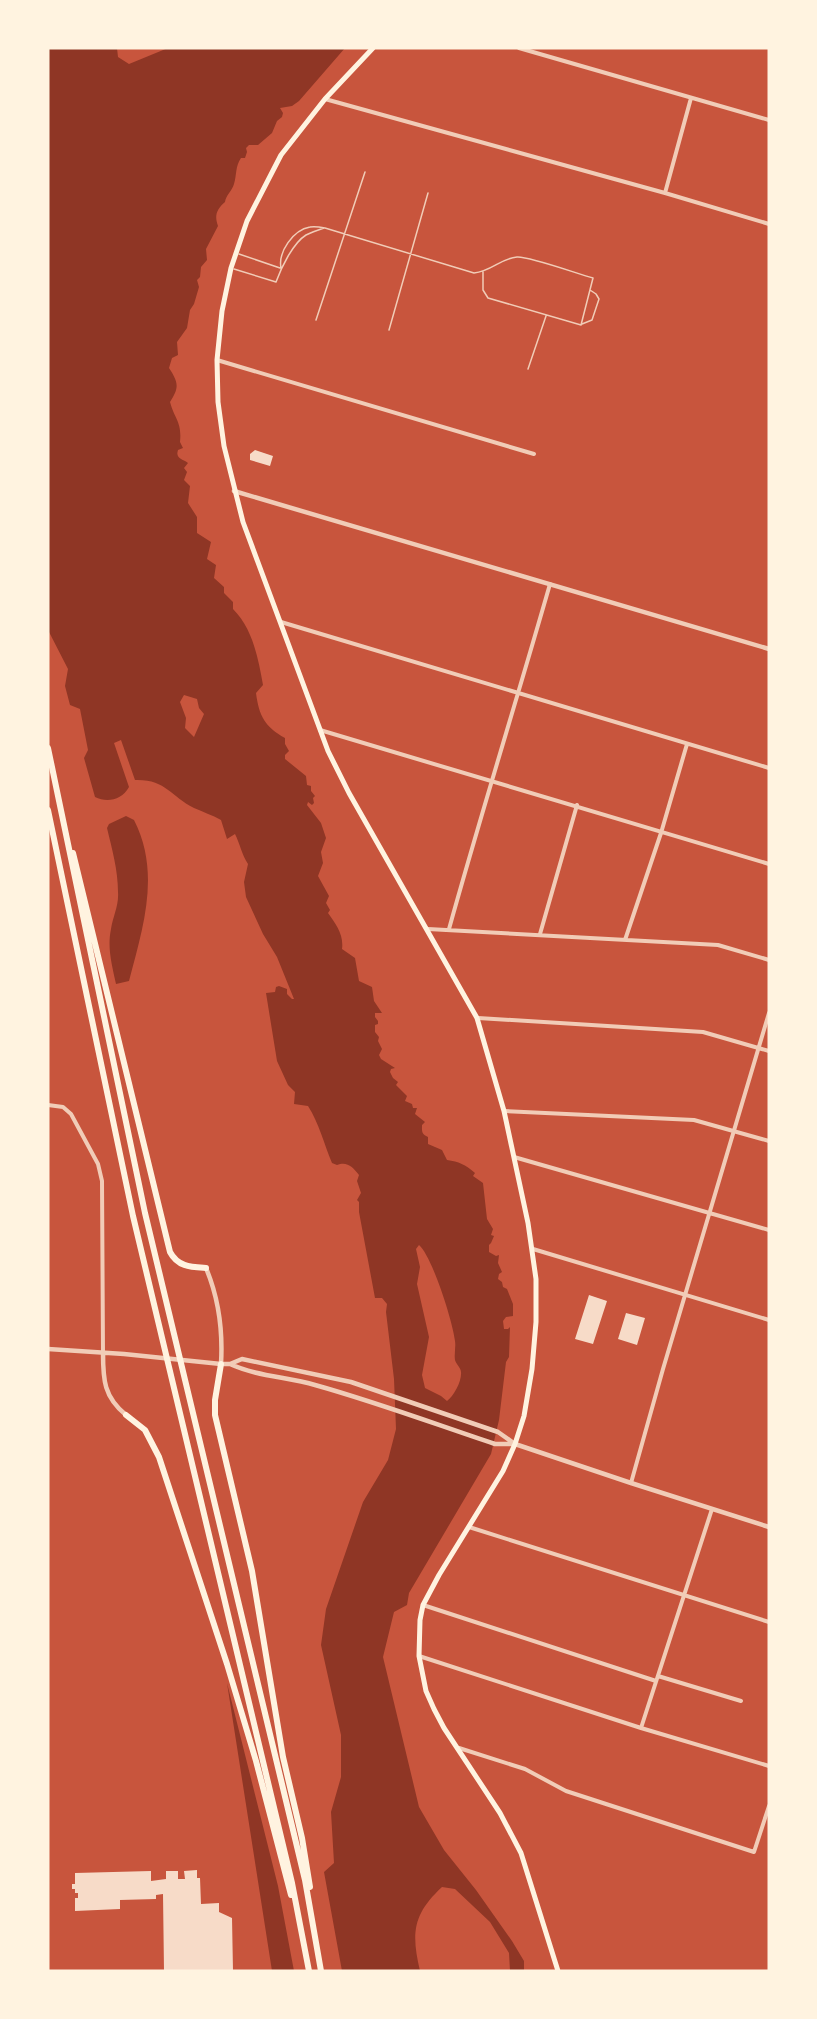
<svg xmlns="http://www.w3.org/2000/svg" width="817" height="2019" font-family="Commissioner,sans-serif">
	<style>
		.water { fill: #8f3625; fill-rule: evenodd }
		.building { fill: #f7dbc8 }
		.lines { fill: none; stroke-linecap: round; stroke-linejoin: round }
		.service { stroke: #f1ccb7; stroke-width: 1.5 }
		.minor { stroke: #f1ccb7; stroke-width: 4 }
		.tertiary { stroke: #f1ccb7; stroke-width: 4.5 }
		.primary { stroke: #fff3e0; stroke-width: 5 }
		.motorway { stroke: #fff3e0; stroke-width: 6 }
	</style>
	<rect width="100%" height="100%" fill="#c8553d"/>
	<path class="water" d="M48,48H117L118,57L129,64L168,48H345L299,101L292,106L280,108L283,113L282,117L277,121L272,133L258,145H249L246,148L247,152L245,158H241C235,167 237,174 234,184C232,191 226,195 225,202C217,209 214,215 218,226L206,249L207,260L201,267L200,277L197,280L199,287L194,304L190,310L187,328L177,342L178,355L172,358L169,368C179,383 179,388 170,402C175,420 182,422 180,442L183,448L178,450C175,459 183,459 188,463L184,468L187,472L184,480L190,486L188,503L197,517V533L211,542L207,559L216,565L214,578L224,587V593L233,602V609C253,629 258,658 263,685L256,693C259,716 265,727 285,738V744L289,751L285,755V759L306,776L307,785L311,786V791L315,796L313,798L314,803L312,805L308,802L307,805L321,823L326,838L321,852L323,863L318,876L329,896L326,903L330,910L328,913C336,924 344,935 342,949L355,958L359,981L372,987L374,1001L382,1013H375V1017L378,1021V1024L375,1025V1032L379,1037L378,1041L382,1049L379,1055L381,1059L395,1068L391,1069L390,1072L393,1078L398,1082L396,1085L407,1096L405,1101L412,1104L413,1108H417L415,1114L425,1122L422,1125C422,1131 421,1134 428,1137V1144L442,1150L447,1160C459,1162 465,1164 475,1173L473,1176L483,1183L487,1219L493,1229L491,1235L494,1236L491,1243L489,1245V1252L496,1256L499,1255L498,1263L502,1272L499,1274L498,1279L502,1282L503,1287L507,1289L513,1304V1316L506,1317L503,1321L504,1329H508L510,1327L509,1357L506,1362L499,1420L491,1454L409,1593L407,1605L394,1612L383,1657L419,1807L444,1850L476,1890L512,1941L524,1961V1971H510L509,1953L490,1922L455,1889L442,1887C413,1914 411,1933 420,1971H342L324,1872L334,1863L331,1812L341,1777V1735L321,1645L326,1609L363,1502L388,1460L396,1429L394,1379L386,1312L387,1304L382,1298H375L359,1212V1202L357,1200L361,1193L357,1181L359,1175C353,1167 347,1161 337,1165L332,1163C324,1144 319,1123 308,1106L294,1104L295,1092L288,1085L277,1061L266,993L275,992L276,987L279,986L287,989V994L292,999H294L277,957L263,934L246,897L244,882L248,864C242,855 240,844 235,834L227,839L221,820C212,815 203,812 194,808C170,796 166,779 135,780L121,740L114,743L129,787C122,800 107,803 95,797L84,758L88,750L80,709L70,705L65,686L68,669L48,630ZM184,695L197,699L199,708L204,714L194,737L185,728L186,718L180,702ZM419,1245C432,1256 453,1322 455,1341C456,1347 454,1354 455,1360C456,1364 461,1368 461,1372C462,1381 454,1396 447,1401L441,1396L425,1388L422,1375L429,1337L417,1284L420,1267L416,1249Z
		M126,816L134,820C161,873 143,927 129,981L116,984C112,965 107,948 111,929C113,916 119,906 118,892C118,870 112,849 107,828L109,824Z
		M227,1683L278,1886L294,1971H272Z"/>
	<path class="building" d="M255,450L273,456L270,466L250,460V454Z
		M589,1295L607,1301L593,1344L575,1339Z
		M626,1313L645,1318L637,1345L618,1339Z
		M197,1870V1878H200L201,1904L219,1903V1912L232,1918L233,1971H164L163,1894L156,1895V1899L120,1900V1909L75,1911V1898H78V1893H75V1889H72V1884H75V1873L151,1871V1881L166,1879V1871H178V1879H185L184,1871Z"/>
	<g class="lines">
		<path class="service" d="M239,254L280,268
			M281,268C278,252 293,230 310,227C315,226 320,227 325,228L474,273C492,271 501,258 517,257C529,256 578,274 593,278L581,325L488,298L483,290V272
			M234,269L276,282C281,268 293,243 306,235C312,232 318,230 324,228
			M316,320L365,172
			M582,324L592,320L599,299L596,294L590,290
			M389,330L428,193
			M528,369L546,316"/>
		<path class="minor" d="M519,48L769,120
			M325,99L665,193L769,224
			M665,193L691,98
			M217,360L534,454
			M281,622L769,768
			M320,730L769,864
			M428,929L718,945L769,960
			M449,929C481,814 517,699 550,584
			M540,934L577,805
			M625,940L661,833L687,744
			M478,1018L703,1032L769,1051
			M48,1105L63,1107L71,1114L98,1164L102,1181L103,1353
			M504,1111L694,1120L769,1141
			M514,1157L769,1230
			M533,1249L769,1320
			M631,1483L663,1369L769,1013
			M469,1527L769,1622
			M423,1605L656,1681
			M419,1656L641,1728L769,1766
			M658,1676L741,1701
			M641,1728L712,1509
			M459,1748L525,1769L566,1791L754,1852L769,1806"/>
		<path class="tertiary" d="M234,491L769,649
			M206,1268C219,1299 223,1330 221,1364
			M48,1349L124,1354L221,1364H230L242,1359L351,1382L498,1432L515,1444L631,1483L769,1527
			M103,1353C103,1380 104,1397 126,1415
			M230,1364C256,1376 287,1377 315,1385C376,1402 435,1424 495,1444H515"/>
		<path class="primary" d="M373,48L325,99L281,155L247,221L231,268L222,311L217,360L218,402L224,446L243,522L328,751L349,793L477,1018L504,1111L528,1223L536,1279V1322L532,1369L524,1416L515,1444L503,1471L439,1575L423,1605L420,1620L419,1656L426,1691L434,1709L444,1728L500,1813L521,1853L558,1971"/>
		<path class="motorway" d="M48,748L145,1213L305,1880L321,1971
			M48,810L133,1216L292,1883L309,1971
			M73,853L170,1252C178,1267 191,1267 206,1268
			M221,1364L215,1400V1415L252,1571L283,1757L302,1838L310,1887
			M126,1415L145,1430L159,1457L227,1664L256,1761L291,1895"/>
	</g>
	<rect width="817" height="2019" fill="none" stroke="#fff3e0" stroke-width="99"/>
</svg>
